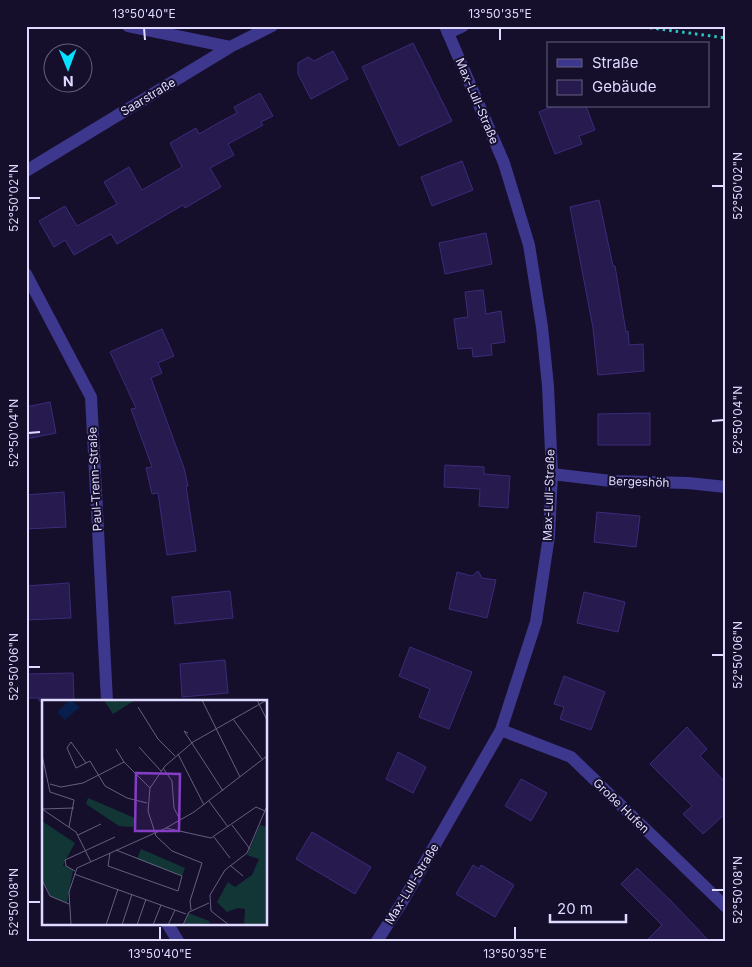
<svg xmlns="http://www.w3.org/2000/svg" width="752" height="967" font-family="Inter,sans-serif">
	<style>
		.building { fill: #261a4e; stroke: #3c2b7b }
		.lines { fill: none; stroke-linecap: round; stroke-linejoin: round }
		.path { stroke: #29c4be; stroke-width: 3; stroke-dasharray: 2.5 4; stroke-linecap: butt }
		.service { stroke: #3d388d; stroke-width: 12 }
		.minor { stroke: #3d388d; stroke-width: 12 }
		.ticks { fill: none; stroke: #dfdaff; stroke-width: 2 }
		.labels { text-anchor: middle; stroke-width: 4; stroke-linejoin: round; paint-order: stroke }
		.street-label { font-size: 12px; fill: #dfdaff; stroke: #150f2c }
		.inset-road { fill: none; stroke: #666080; stroke-width: 1 }
		.view { fill: #853dc5; fill-opacity: 0.15; stroke: #853dc5; stroke-width: 2.5 }
		.inset-edge { fill: none; stroke: #dfdaff; stroke-width: 2.5 }
		.neatline { fill: none; stroke: #dfdaff; stroke-width: 2 }
		.ticks-label { font-size: 12px; text-anchor: middle; fill: #dfdaff }
	</style>
	<rect width="100%" height="100%" fill="#150f2c"/>
	<path class="building" d="M413,43L452,121L399,146L362,67Z
		M333,51L348,79L311,99L298,74V63L308,57L314,61Z
		M260,93L273,116L261,122L263,125L228,144L234,155L210,168L221,187L185,208L183,205L117,244L111,234L74,255L65,240L54,247L39,221L65,206L77,226L117,204L104,182L129,167L142,190L182,167L170,143L196,128L199,134L218,123L237,113L234,107Z
		M554,106H586L595,130L579,136L582,144L555,154L539,112Z
		M462,161L473,190L432,206L421,177Z
		M599,200L613,266H615L626,332L628,331L629,345L643,344L644,371L598,375L593,328L570,207Z
		M486,233L492,264L445,274L439,243Z
		M483,290L486,314L501,311L505,342L491,344L492,355L473,357L472,348L458,349L454,319L468,317L465,292Z
		M162,329L174,356L158,363L162,373L151,378L184,468L188,486H186L196,551L167,555L158,493L152,494L146,468L152,467L131,409L136,408L110,352Z
		M50,402L56,433L26,439V407Z
		M650,413V445H598V414Z
		M445,465L484,467V474L510,476L508,508L479,506L480,489L444,487Z
		M64,492L66,527L26,529V495Z
		M597,512L640,516L636,547L594,542Z
		M478,571L482,578L496,580L487,618L449,609L457,572L472,576Z
		M69,583L71,618L26,620V586Z
		M230,591L233,618L175,624L172,597Z
		M584,592L625,602L618,632L577,623Z
		M410,647L472,672L449,729L419,717L430,689L399,676Z
		M225,660L228,693L182,697L180,664Z
		M73,673L74,701H39V698H26V674Z
		M564,676L605,692L591,730L560,719L564,707L554,704Z
		M687,727L707,749L700,756L726,783V813L703,834L683,814L692,806L650,764Z
		M398,752L426,767L413,793L386,779Z
		M521,779L547,793L531,821L505,806Z
		M312,832L371,867L355,894L296,859Z
		M473,865L479,869L481,865L514,885L495,917L456,894Z
		M637,868L672,902L709,941H646L662,925L621,884Z"/>
	<g class="lines">
		<path class="path" d="M637,26L726,38"/>
		<path class="service" d="M448,33L463,26"/>
		<path class="minor" d="M128,26L230,47
			M26,171L230,47L272,26
			M26,274L91,397L107,701
			M552,474L611,481L688,483L726,487
			M501,730L571,757L726,907
			M167,923L178,941
			M377,941L401,904L501,730L536,622L549,536L552,474L548,386L542,327L529,245L504,163L445,26"/>
	</g>
	<path class="ticks" d="M144,28L145,40M500,28V40M712,186H724M28,198H40M712,421L724,420M28,433L40,432M712,655H724M28,667H40M712,890H724M28,902H40M160,927V940M515,927V940"/>
	<g class="labels">
		<g class="street-label">
			<text transform="translate(148 97) rotate(-31)" y="4">Saarstraße</text>
			<text transform="translate(477 101) rotate(67)" y="4">Max-Lull-Straße</text>
			<text transform="translate(95 479) rotate(-93)" y="4">Paul-Trenn-Straße</text>
			<text transform="translate(639 482) rotate(2)" y="4">Bergeshöh</text>
			<text transform="translate(549 495) rotate(-88)" y="4">Max-Lull-Straße</text>
			<text transform="translate(621 806) rotate(44)" y="4">Große Hufen</text>
			<text transform="translate(412 884) rotate(-59)" y="4">Max-Lull-Straße</text>
		</g>
	</g>
	<g transform="translate(42 700)">
		<rect width="225" height="225" fill="#150f2c"/>
		<path d="M62,0H93L71,14ZM46,98L95,119L91,127L77,126L44,104ZM0,121L33,143L21,165L31,170L25,203L9,197L0,179ZM218,125L225,127V225H202L203,209L196,208L185,212L175,202L186,182L193,187L210,175L217,159L205,155ZM99,149L143,168L140,176L95,159ZM146,213L167,221L168,223L142,225Z" fill="#123636"/>
		<path d="M28,0L38,7L23,20L15,12Z" fill="#081f4d"/>
		<path class="inset-road" d="M160,0L198,77M215,0L225,20M96,7L116,39L133,56M191,19L220,59M146,33L142,31L181,91M97,47L119,71M74,49L82,62L108,88M136,54L162,105M0,55L8,92L32,100L27,127M44,63L29,42L25,48L34,68L48,61L63,86L85,98L105,103M121,68L130,81L132,108L138,120M8,84L19,87L41,83L82,62M167,101L186,127M0,109L34,132L49,162M0,109L32,108M190,125L208,149M124,128L169,138L214,107L223,111M36,135L59,124M172,137L188,158M68,153L66,166L136,191L140,176L74,150M189,166L201,176M33,171L24,166L23,160L73,137M32,174L144,214M0,180L8,196L27,204M149,210L148,201L160,163L130,151L114,136L106,111L108,88L123,66L151,42L225,0M29,225L27,192L35,168L124,128L152,112L225,56M64,225L76,189M80,225L90,194M95,225L104,199M111,225L119,205M126,225L133,210M141,225L147,212L167,203M187,225L169,211L168,195L183,170L205,153L225,106"/>
		<path class="view" d="M94,73L138,74L137,131H93Z"/>
		<rect width="225" height="225" class="inset-edge"/>
	</g>
	<rect width="752" height="967" fill="none" stroke="#150f2c" stroke-width="55"/>
	<rect x="547" y="42" width="162" height="65" fill="#150f2c" stroke="#666080"/>
	<rect x="557" y="59" width="25" height="8" fill="#3d388d" stroke="#666080"/>
	<text x="592" y="68" font-size="15" fill="#dfdaff">Straße</text>
	<rect x="557" y="80" width="25" height="15" fill="#261a4e" stroke="#666080"/>
	<text x="592" y="92" font-size="15" fill="#dfdaff">Gebäude</text>
	<g transform="translate(68 68) rotate(179)"><circle r="24" fill="#150f2c" stroke="#666080"/>
	<path d="M0-4L9 19L0 12L-9 19Z" fill="#06e1ff"/>
	<text y="-8" font-size="14" font-weight="bold" text-anchor="middle" fill="#dfdaff">N</text>
	</g>
	<path d="M550 914v8h76v-8" fill="none" stroke="#dfdaff" stroke-width="2.5"/>
	<text x="557" y="914" font-size="15" fill="#dfdaff" stroke="#150f2c" stroke-width="4" paint-order="stroke">20 m</text>
	<rect x="28" y="28" width="696" height="912" class="neatline"/>
	<g class="ticks-label">
		<text x="144" y="18">13°50'40"E</text>
		<text x="500" y="18">13°50'35"E</text>
		<text transform="translate(738 186) rotate(-90)" y="4">52°50'02"N</text>
		<text transform="translate(14 198) rotate(-90)" y="4">52°50'02"N</text>
		<text transform="translate(738 420) rotate(-90)" y="4">52°50'04"N</text>
		<text transform="translate(14 433) rotate(-90)" y="4">52°50'04"N</text>
		<text transform="translate(738 655) rotate(-90)" y="4">52°50'06"N</text>
		<text transform="translate(14 667) rotate(-90)" y="4">52°50'06"N</text>
		<text transform="translate(738 890) rotate(-90)" y="4">52°50'08"N</text>
		<text transform="translate(14 902) rotate(-90)" y="4">52°50'08"N</text>
		<text x="160" y="958">13°50'40"E</text>
		<text x="515" y="958">13°50'35"E</text>
	</g>
</svg>
